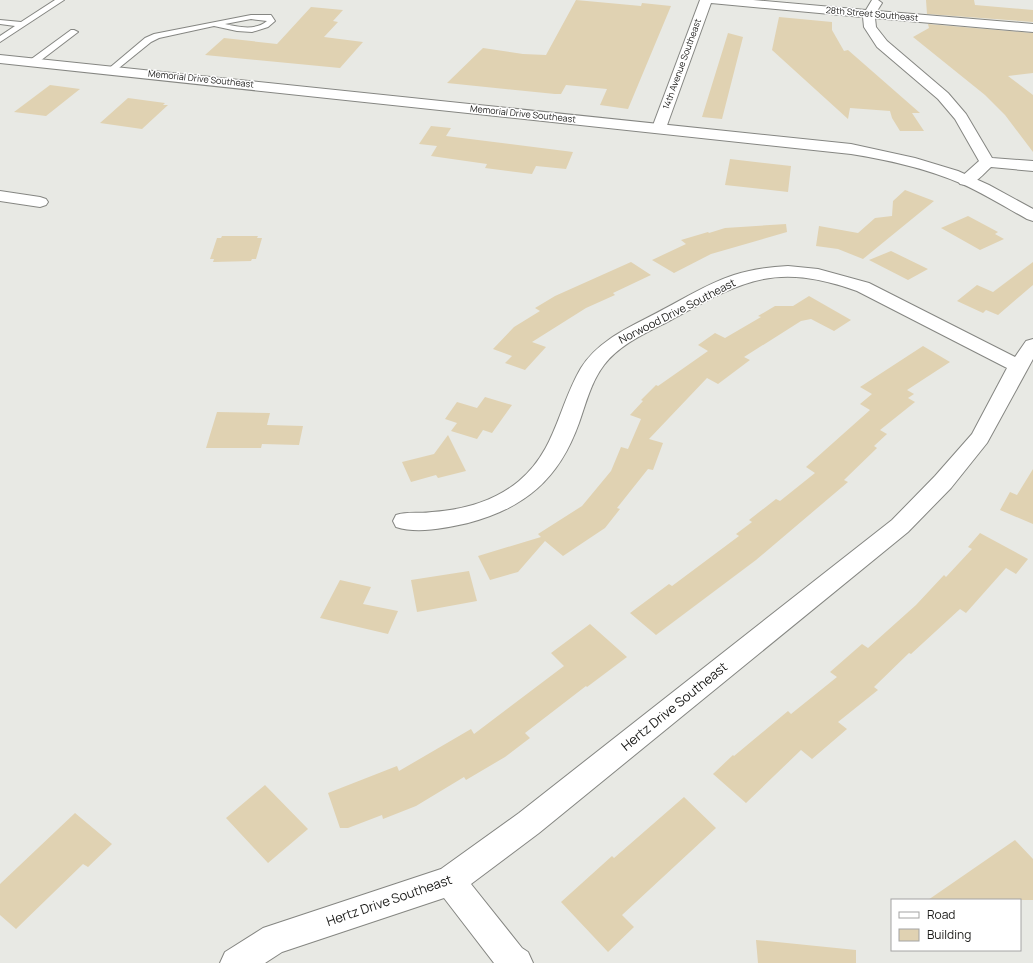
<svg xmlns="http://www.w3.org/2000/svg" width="1033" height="963" font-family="Manrope,sans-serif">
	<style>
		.building { fill: #e0d2b2 }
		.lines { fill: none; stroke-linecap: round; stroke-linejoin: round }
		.lane-casing { stroke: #858682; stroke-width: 2 }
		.street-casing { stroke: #858682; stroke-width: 2 }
		.secondary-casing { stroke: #858682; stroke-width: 2 }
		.lane { fill: #fff; fill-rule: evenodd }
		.street { fill: #fff; fill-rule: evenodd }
		.secondary { fill: #fff; fill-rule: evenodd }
		.labels { text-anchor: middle; stroke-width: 3; stroke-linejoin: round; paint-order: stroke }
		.far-street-label { font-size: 9px; fill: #1b1b19; stroke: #fff }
		.street-label { font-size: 11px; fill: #1b1b19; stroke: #fff }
		.near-street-label { font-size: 13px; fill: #1b1b19; stroke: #fff }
	</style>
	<rect width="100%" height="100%" fill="#e8e9e4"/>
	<path class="building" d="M576,0L641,6L642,3L671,6L628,109L600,105L607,89L566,85L561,94H555L447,83L483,48L523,54L546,55Z
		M926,0H974L975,5L1033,10V22L927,14Z
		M311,7L343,10L333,21L338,22L324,37L363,42L340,68L205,55L224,38L277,44Z
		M779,17L832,22V30L844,51L848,50L920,113H912L924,131H900L892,118L890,111L850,108L848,119L772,50Z
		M928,24L1033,33V73L1008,76L1033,95V152L1005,115L985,95L913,37L929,28Z
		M728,33L743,37L722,119L702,117Z
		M50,85L80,89L46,116L14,112Z
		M128,98L165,103L163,105H168L142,129L100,123Z
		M431,126L451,128L446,136L573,152L566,169L536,166L532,174L485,168L487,164L431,156L437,146L419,144Z
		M730,159L791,166L788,192L725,185Z
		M905,190L934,201L863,259L838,249L816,246L819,226L858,233L875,218L892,216L893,201Z
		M968,216L998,232L995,234L1004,239L980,250L941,228Z
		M786,224L787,232L711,254L674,273L652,260L686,244L681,240L708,232L709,233L725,228Z
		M222,236H258L257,238H262L256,259H252L251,261L213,262L214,259H210L217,238H221Z
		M891,251L928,269L908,280L869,260Z
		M631,262L651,275L613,293L615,295L586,308L532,342L546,347L525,370L505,363L512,356L493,349L514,327L540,311L535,308L555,296Z
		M1033,262V285L998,315L986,310L983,313L957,301L977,285L993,292Z
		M809,296L851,320L834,331L811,319L801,321L744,357L750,360L718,384L707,378L649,439L663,443L653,470L648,469L617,508L620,509L605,528L563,556L545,541L518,572L490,580L478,556L541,537L538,534L582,506L611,471L621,447L628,449L641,419L630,415L643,401L641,400L656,385L658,386L708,351L698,345L715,333L725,338L761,317L758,316L775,306H793Z
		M923,346L950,362L907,390L914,394L908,398L915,402L880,430L887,434L874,446L877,448L844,480L848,482L756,560L656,635L630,613L669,584L672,586L739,536L736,534L752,522L749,520L776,499L780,501L815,473L806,467L870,410L860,404L872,394L860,387Z
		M485,397L512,405L492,433L483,430L477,439L451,431L457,423L445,419L457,402L477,408Z
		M217,412L270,413L267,425L303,426L299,445L262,444L261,448H206Z
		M448,435L466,471L438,478L436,475L411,482L402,462L434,454Z
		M1033,469V524L1000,510L1010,492L1017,495Z
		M980,533L1028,559L1016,574L1006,568L966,613L960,609L911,654L909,653L874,687L878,690L838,722L847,729L812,759L801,750L746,803L713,774L733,755L734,756L788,711L791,714L837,677L830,672L862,644L868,648L916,605L944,575L946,577L972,549L968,547Z
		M469,571L477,601L417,612L411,580Z
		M340,580L371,587L363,604L398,611L388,634L320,618Z
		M590,624L627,657L587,687L586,686L525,733L530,738L505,757L466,780L464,777L416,806L383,819L382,815L348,828H340L328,793L397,766L399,771L471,729L474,734L564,666L551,653Z
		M265,785L308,829L268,863L226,818Z
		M684,797L716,828L622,915L634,927L608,952L561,902L612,856L614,858Z
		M75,813L112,844L88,867L83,864L16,929L0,915V884Z
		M1015,840L1033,859V900H928Z
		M756,940L856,950V963H758Z"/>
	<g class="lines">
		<defs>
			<path id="lane" d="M55,0H64L0,42V36L15,26L0,24V20L21,22Z
				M251,15H271L275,21L268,27L252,32L237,31L214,26L159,38L151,42L114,72H108L107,70L145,38L154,34ZM251,19L267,21C255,31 239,27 225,24Z
				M71,30H74L78,32L36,64H30L29,62L30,60Z"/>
			<path id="street" d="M700,0H753L866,10L872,0H878L882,3L877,11L1033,24V32L875,18L876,27L887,41L948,93L966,114L992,158L1033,161V171L991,167C982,175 973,188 960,184L958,181L960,178L979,161L955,119L938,99L877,47L864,27L863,17L711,3L666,128L664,131L659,132L654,131L652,128Z
				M0,191L40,197L46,199L48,202L46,205L40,207L0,201Z
				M788,266L818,269L869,283L1015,357L1026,341L1033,339V359L987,443L951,488L908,532L539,833L471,884L522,948L528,952L533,963H494L444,898L282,952L265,963H220L225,952L263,928L441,869L519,813L892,520L935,476L972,434L1007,368L857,291C773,261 741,282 669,321C646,333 620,344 604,365C591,382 586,403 579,423C559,479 525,508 468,523C445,528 418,534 396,527L393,521L396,515C408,511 420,514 432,512C463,510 495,501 519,481C556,450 558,407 581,368C600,338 633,326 664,309C687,297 709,283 734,275C752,269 770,267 788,266Z"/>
			<path id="secondary" d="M0,55L851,144L915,158L958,171L989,185L1033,209V221L1027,219C1005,207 983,193 960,183C925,168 888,160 851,154L0,63Z"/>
		</defs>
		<use href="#lane" class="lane-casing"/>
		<use href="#street" class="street-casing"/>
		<use href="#secondary" class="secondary-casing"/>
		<use href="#lane" class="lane"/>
		<use href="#street" class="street"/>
		<use href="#secondary" class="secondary"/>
	</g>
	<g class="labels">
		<g class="far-street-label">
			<text transform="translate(872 14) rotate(5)" y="3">28th Street Southeast</text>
			<text transform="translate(682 64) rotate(-70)" y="3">14th Avenue Southeast</text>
			<text transform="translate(201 79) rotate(6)" y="3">Memorial Drive Southeast</text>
			<text transform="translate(523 114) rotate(6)" y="3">Memorial Drive Southeast</text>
		</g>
		<g class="street-label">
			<text transform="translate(677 311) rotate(-27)" y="4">Norwood Drive Southeast</text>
		</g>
		<g class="near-street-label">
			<text transform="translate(674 706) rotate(-39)" y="5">Hertz Drive Southeast</text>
			<text transform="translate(389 900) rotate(-19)" y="5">Hertz Drive Southeast</text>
		</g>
	</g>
	<rect x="891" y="899" width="130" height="52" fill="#ffffff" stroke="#a4a4a3"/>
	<rect x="899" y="912" width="20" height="6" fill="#ffffff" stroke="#a4a4a3"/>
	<text x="927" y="919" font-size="12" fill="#1b1b19">Road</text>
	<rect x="899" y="929" width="20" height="12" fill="#e0d2b2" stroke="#a4a4a3"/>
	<text x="927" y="939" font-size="12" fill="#1b1b19">Building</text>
</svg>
